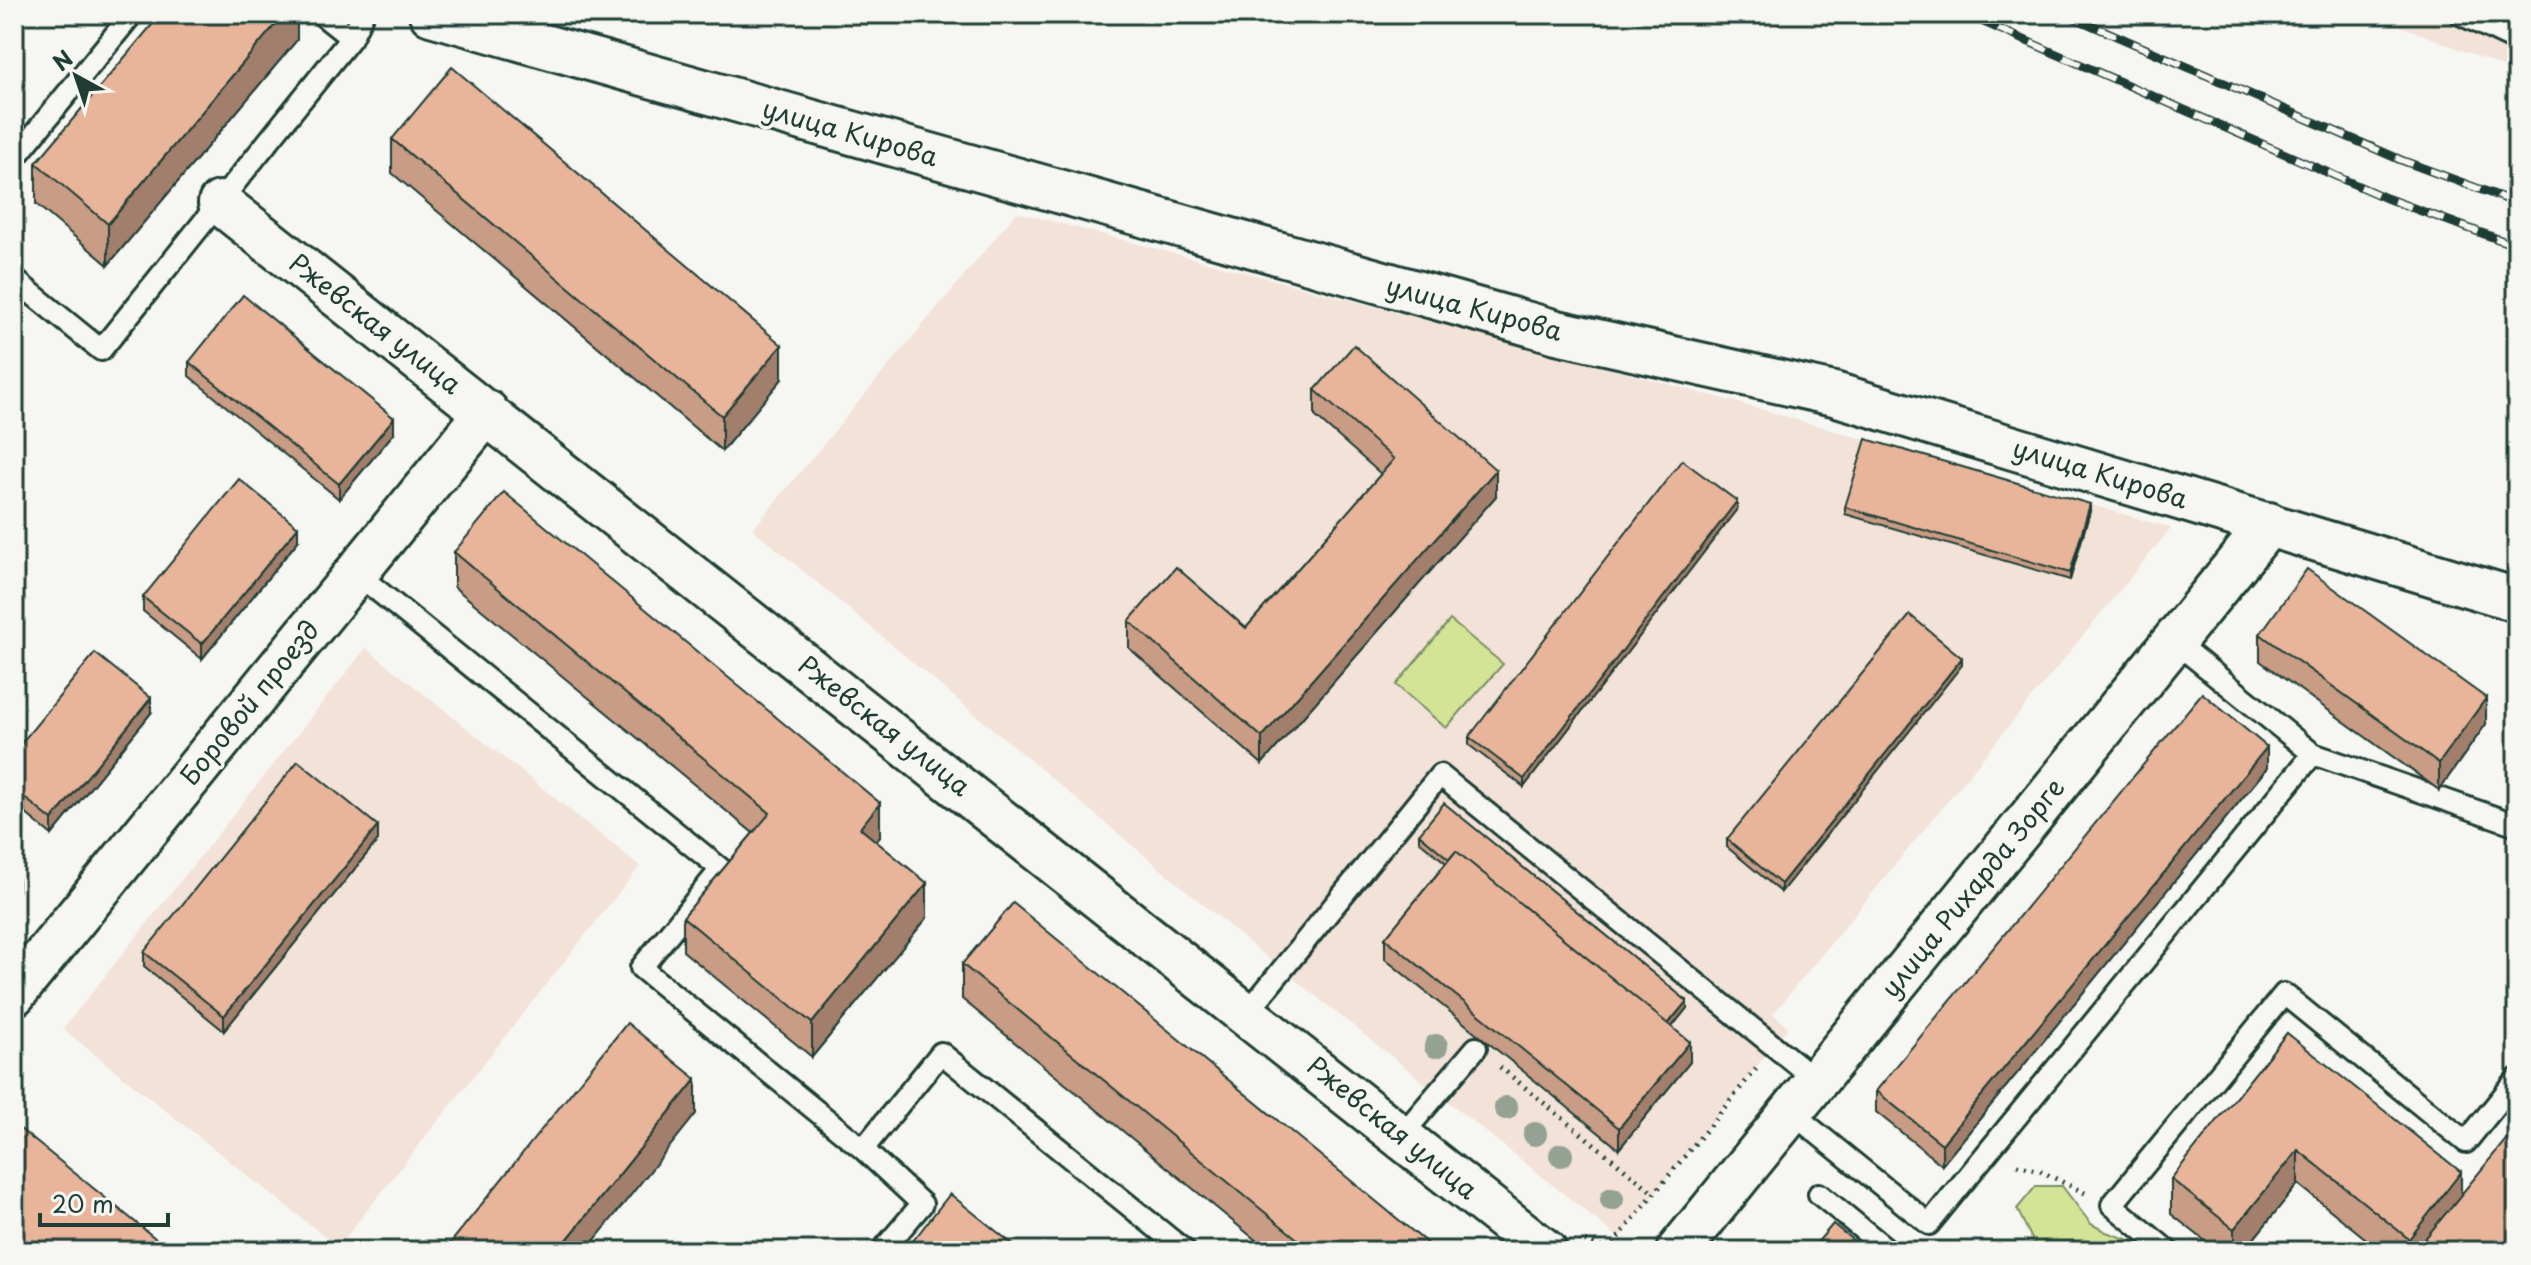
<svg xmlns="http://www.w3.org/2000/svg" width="2531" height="1265" font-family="'Playpen Sans',sans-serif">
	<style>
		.built { fill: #f2e2d8 }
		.green { fill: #d4e497; stroke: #7a9066; stroke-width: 2 }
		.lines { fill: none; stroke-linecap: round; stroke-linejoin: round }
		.service-casing { stroke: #1f3d34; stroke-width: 26 }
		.minor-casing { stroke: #1f3d34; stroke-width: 48 }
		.path { stroke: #1f3d34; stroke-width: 5; stroke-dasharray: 2 6; stroke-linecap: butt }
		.service { stroke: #f6f6f2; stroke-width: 20 }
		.minor { stroke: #f6f6f2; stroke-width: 42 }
		.rail-casing { stroke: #1f3d34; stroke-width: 9 }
		.rail { stroke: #f6f6f2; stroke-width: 6; stroke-dasharray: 18; stroke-linecap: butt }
		.tree { fill: #94a294 }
		.wall { fill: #c89c85; stroke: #1f3d34; stroke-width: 2 }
		.shaded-wall { fill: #a27f6c; stroke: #1f3d34; stroke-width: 2 }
		.building { fill: #e8b59b; stroke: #1f3d34; stroke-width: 2 }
		.labels { text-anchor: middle; stroke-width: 7; stroke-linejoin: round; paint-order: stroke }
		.street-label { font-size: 26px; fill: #1f3d34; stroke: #f6f6f2 }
	</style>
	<rect width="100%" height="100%" fill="#f6f6f2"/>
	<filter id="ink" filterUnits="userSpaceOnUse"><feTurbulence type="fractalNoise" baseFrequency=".0125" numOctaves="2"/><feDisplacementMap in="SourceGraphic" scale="16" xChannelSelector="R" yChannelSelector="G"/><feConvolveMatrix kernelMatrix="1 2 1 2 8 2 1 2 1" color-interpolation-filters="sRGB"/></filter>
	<g filter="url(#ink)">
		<path class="built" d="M2371,14H2517V72Z
			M1017,212L1735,402L2171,528L1773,1014L1788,1027L1619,1238L1252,945L753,529Z
			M366,648L640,866L338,1247L63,1029Z"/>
		<path class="green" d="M1450,620L1503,664L1446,728L1396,685Z
			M2036,1186H2062L2091,1224L2106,1232L2162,1251H2036V1247L2017,1209Z"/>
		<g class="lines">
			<defs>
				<path id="service" d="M321,14L351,38
					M2460,14L2517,41
					M14,159L132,14
					M14,279L101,350L351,38L363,14
					M356,573L721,869L641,968L863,1149L941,1053L1185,1251
					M2313,754L2517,825
					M1247,1013L1440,775L1817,1081
					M1791,1112L1929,1224L2313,754L2174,641
					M1401,1136L1476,1048
					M863,1149L922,1204L882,1251
					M1819,1194L1889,1251
					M2168,1251L2112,1205L2284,994L2466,1142L2517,1079"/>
				<path id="minor" d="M431,14L1557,332L1834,394L2517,600
					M220,203L1545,1251
					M14,994L487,412
					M1678,1251L2269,524"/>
			</defs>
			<use href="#service" class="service-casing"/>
			<use href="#minor" class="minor-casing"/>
			<path class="path" d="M1500,1067L1654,1193
				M2017,1165L2040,1171L2085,1193
				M1585,1241L1610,1251
				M1608,1250L1756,1069"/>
			<use href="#service" class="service"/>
			<use href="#minor" class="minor"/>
			<defs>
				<path id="rail" d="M1965,14L2386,198L2517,246
					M2066,14L2401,160L2517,203"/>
			</defs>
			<use href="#rail" class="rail-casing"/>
			<use href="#rail" class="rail"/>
		</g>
		<g class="tree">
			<circle cx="1436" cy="1046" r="12"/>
			<circle cx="1506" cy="1108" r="12"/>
			<circle cx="1535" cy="1134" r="12"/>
			<circle cx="1561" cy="1155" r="12"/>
			<circle cx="1612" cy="1199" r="12"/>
		</g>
		<path class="wall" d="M297,14V40L108,265L36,204V163Z
			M392,139L782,379L722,451L392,173Z
			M189,362L394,433L339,499L189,376Z
			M1315,390L1496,496L1262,764L1129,648V621L1246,628L1381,474L1315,416Z
			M1845,507L2090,511L2070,580L1845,514Z
			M1737,509L1524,787L1469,745V737Z
			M298,541L202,659L143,611V597Z
			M454,552L880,837L876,842L927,918L812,1057L683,951V917L753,833L454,587Z
			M2260,634L2486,724L2439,790L2260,661Z
			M1962,665L1781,892L1727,847V839Z
			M151,713L52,835L14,804V752Z
			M2267,768L1942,1165L1876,1112V1091Z
			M1419,834L1687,1008L1672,1027L1690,1062L1619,1149L1385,959V938L1446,863L1419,841Z
			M378,840L224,1031L144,966V952Z
			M962,964L1433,1251H1269L962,999Z
			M2287,1033L2461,1195L2517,1251H2381L2298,1184L2244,1251H2218L2171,1214V1179Z"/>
		<path class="shaded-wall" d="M284,14H297V40L108,265V224Z
			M782,345V379L722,451V416Z
			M394,418V433L339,499V484Z
			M1496,470V496L1262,764V737Z
			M1737,501V509L1524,787V779Z
			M2090,504V511L2070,580V573Z
			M298,527V541L202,659V644Z
			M1962,658V665L1781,892V884Z
			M151,698V713L52,835V820Z
			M2486,698V724L2439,790V763Z
			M2267,747V768L1942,1165V1144Z
			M880,803V837L860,862V828Z
			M378,826V840L224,1031V1016Z
			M18,876V891L14,896V881Z
			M927,883V918L812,1057V1023Z
			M1687,1001V1008L1662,1039V1032Z
			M1690,1042V1062L1619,1149V1128Z
			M696,1079V1114L586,1251H558Z
			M2298,1150V1184L2244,1251H2234V1229Z
			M2461,1172V1207L2419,1246V1251H2409V1239Z"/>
		<path class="building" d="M161,14H284L108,224L36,163Z
			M452,67L782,345L722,416L392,139Z
			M243,295L394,418L339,484L189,362Z
			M1354,345L1496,470L1262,737L1129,621L1176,567L1246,628L1394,459L1315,390Z
			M1866,439L2090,504L2070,573L1845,507Z
			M1682,460L1737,501L1524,779L1469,737Z
			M239,479L298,527L202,644L143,597Z
			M504,492L880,803L860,828L927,883L812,1023L683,917L770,813L454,552Z
			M2307,569L2486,698L2439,763L2260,634Z
			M1910,615L1962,658L1781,884L1727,839Z
			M95,653L151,698L52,820L14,789V752Z
			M2202,693L2267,747L1942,1144L1876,1091Z
			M298,761L378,826L224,1016L144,952Z
			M1444,803L1687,1001L1668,1024L1456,851L1449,859L1419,834Z
			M1456,851L1690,1042L1619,1128L1385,938Z
			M1013,903L1433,1248L1431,1251H1312L962,964Z
			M627,1023L696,1079L558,1251H444Z
			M2287,1033L2461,1172L2409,1239L2298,1150L2234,1229L2171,1179Z
			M14,1124L171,1251H19L14,1247Z
			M2517,1126V1251H2426L2419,1246Z
			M950,1194L1021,1251H905Z
			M1833,1224L1866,1251H1810Z"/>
	</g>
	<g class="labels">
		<g class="street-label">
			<text transform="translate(850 133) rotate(16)" y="9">улица Кирова</text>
			<text transform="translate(1474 309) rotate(15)" y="9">улица Кирова</text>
			<text transform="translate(375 324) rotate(38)" y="9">Ржевская улица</text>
			<text transform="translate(2100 474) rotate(17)" y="9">улица Кирова</text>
			<text transform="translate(250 703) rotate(-51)" y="9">Боровой проезд</text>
			<text transform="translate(884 726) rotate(38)" y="9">Ржевская улица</text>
			<text transform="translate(1973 888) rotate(-51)" y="9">улица Рихарда Зорге</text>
			<text transform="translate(1392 1128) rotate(39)" y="9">Ржевская улица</text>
		</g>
	</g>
	<rect width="2531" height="1265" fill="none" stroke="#f6f6f2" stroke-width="48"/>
	<rect x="24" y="24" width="2483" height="1217" fill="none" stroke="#1f3d34" stroke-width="3" filter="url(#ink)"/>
	<g transform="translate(76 76) rotate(320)" stroke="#f6f6f2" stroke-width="6" paint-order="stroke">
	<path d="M0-6L14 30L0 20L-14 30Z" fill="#1f3d34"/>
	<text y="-12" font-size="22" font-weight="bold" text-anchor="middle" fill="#1f3d34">N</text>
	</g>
	<path d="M40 1213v12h128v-12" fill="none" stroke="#1f3d34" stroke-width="4"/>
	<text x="52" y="1213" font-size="24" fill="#1f3d34" stroke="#f6f6f2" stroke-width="6" paint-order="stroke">20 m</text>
</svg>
